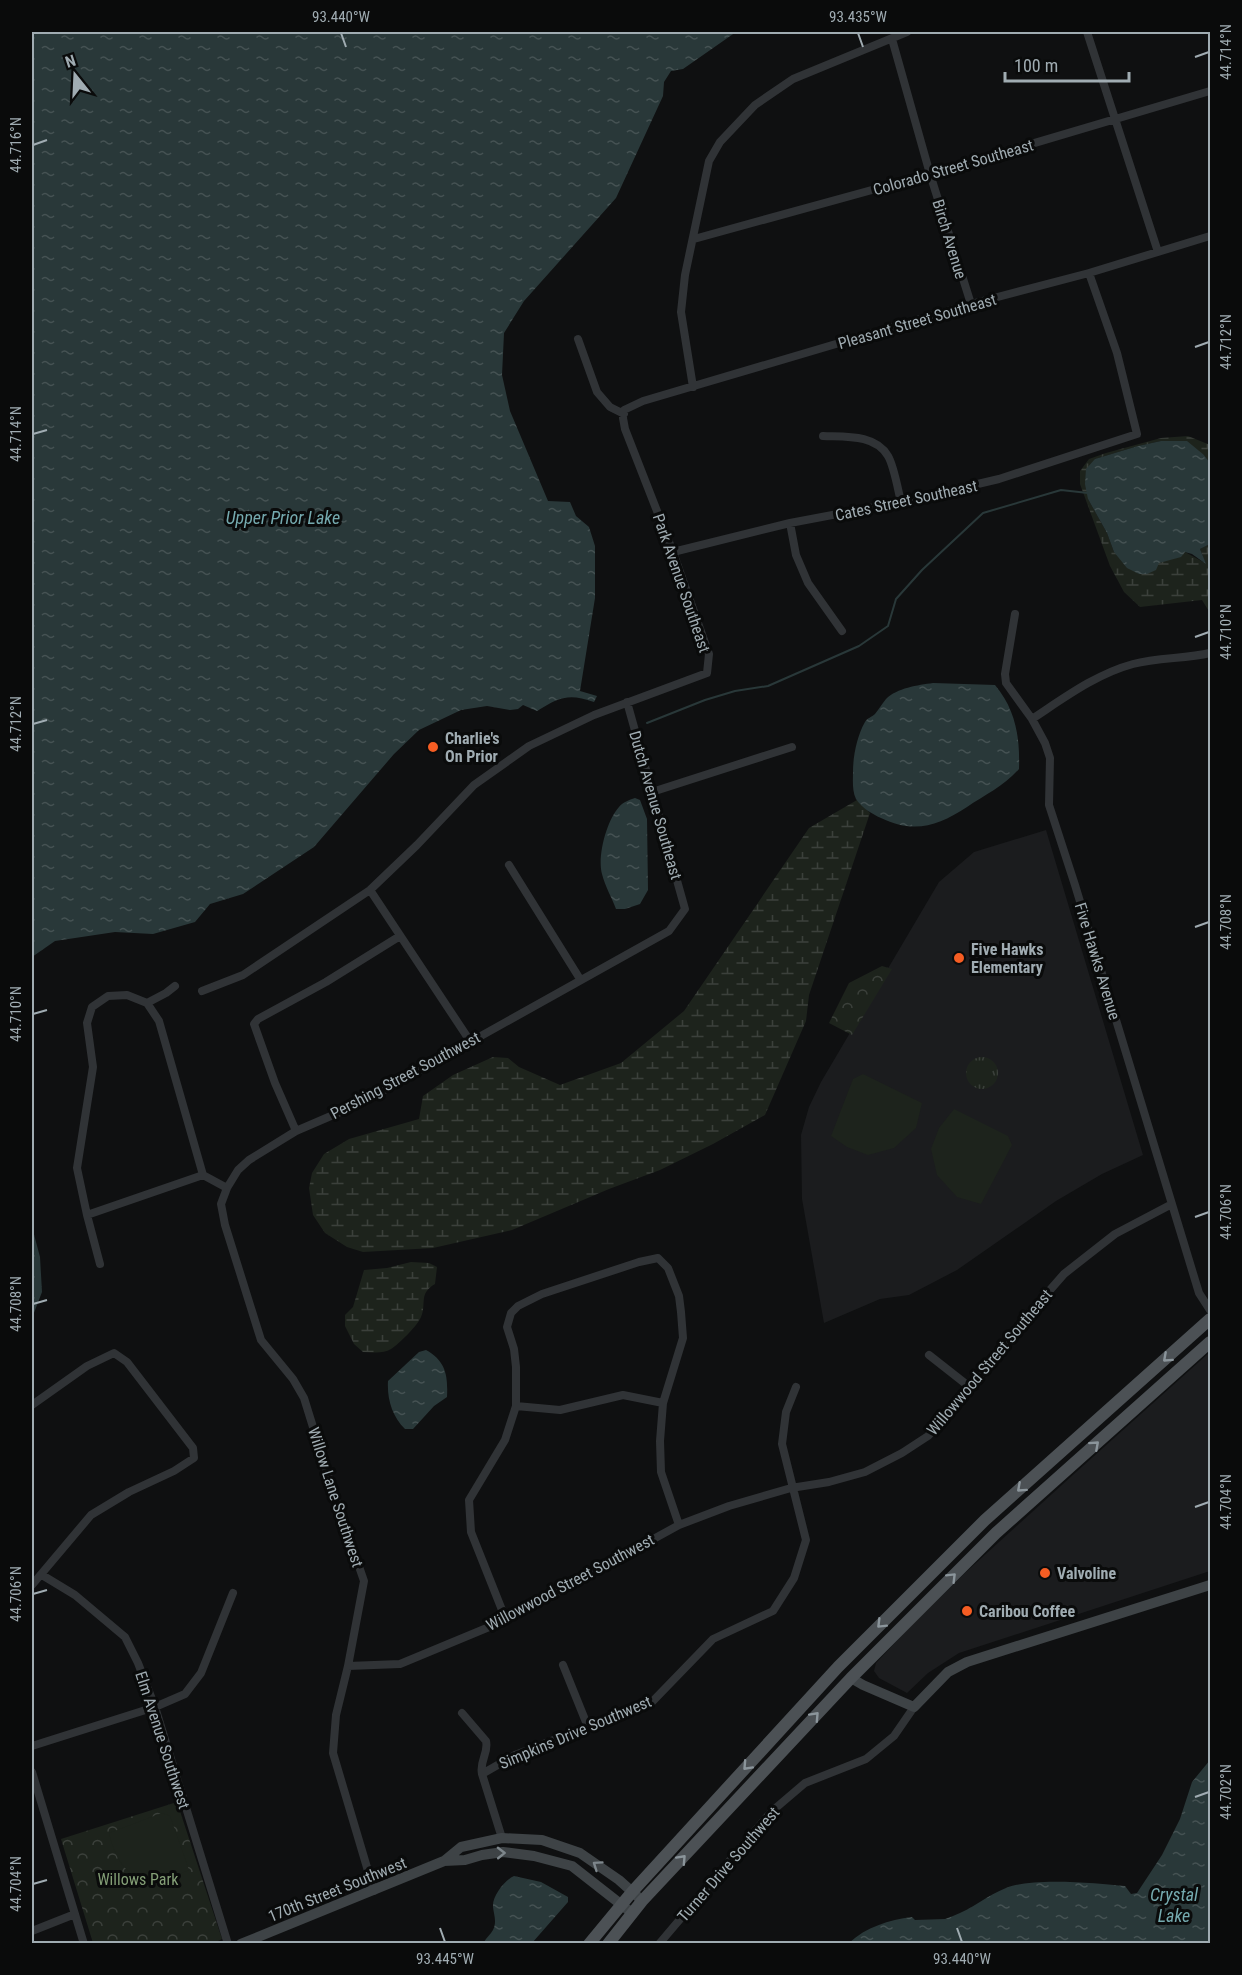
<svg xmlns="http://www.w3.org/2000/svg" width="1242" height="1975" font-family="'Roboto Condensed',sans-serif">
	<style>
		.built { fill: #1b1c1e }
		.grass { fill: url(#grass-tufts) }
		.wetland { fill: url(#wetland-marsh) }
		.park { fill: url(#park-crowns) }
		.pitch { fill: #1d231c }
		.water { fill: url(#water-ripples) }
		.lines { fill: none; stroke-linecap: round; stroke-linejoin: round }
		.stream { stroke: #293839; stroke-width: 2 }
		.street { stroke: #303336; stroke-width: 8 }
		.secondary { stroke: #3e4346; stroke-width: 10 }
		.primary { stroke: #4c5155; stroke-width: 12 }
		.oneway { stroke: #8b959b }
		.oneway2 { stroke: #7e878c }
		.ticks { fill: none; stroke: #a0acb2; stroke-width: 2 }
		.poi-dot { fill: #f55d23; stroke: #0a0b0b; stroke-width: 2 }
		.labels { text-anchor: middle; stroke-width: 6; stroke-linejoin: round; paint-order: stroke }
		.street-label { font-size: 16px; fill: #a0acb2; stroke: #0a0b0b }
		.poi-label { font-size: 16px; font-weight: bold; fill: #a0acb2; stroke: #0a0b0b; text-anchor: start }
		.park-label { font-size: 16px; fill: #839e76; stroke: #0a0b0b }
		.water-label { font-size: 18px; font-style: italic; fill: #75aaaf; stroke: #0a0b0b }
		.neatline { fill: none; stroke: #a0acb2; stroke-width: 2 }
		.ticks-label { font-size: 15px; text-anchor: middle; fill: #a0acb2 }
	</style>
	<defs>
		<pattern id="grass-tufts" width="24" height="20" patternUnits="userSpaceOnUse" patternTransform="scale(1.5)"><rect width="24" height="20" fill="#1d231c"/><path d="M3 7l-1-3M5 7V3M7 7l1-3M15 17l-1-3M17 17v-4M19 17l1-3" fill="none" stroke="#3b403b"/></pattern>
		<pattern id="wetland-marsh" width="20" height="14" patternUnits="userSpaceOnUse" patternTransform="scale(1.5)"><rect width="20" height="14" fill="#1d231c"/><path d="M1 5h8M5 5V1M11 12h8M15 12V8" fill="none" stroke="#3b403b"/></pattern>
		<pattern id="park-crowns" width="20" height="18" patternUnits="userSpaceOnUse" patternTransform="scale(1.5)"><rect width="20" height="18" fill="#1d231c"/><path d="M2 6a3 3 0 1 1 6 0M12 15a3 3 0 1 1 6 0" fill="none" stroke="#3b403b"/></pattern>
		<pattern id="water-ripples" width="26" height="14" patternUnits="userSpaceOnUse" patternTransform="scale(1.5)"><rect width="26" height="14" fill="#293839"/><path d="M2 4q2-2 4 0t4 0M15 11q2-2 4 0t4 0" fill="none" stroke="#455253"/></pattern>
	</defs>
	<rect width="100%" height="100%" fill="#0f1011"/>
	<path class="built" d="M1046,830L1143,1155L1102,1174L1056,1201L957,1270L909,1295L880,1299L824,1323L802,1199L801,1135L809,1107L821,1082L939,882L974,852Z
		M1210,1352V1571L959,1653L928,1673L907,1693L879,1678L874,1671L876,1663L907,1630L966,1572L1074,1474Z"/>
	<path class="grass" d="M966 1073a16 16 0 1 1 32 0a16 16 0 1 1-32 0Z"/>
	<path class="wetland" d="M1188,436L1210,445V463L1204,455L1161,441L1138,446L1095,459L1088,499L1107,533L1114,552L1159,563L1185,552L1205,563L1200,549L1210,544V613L1202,600L1140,607L1124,592L1110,566L1080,484V471L1089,459L1106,453L1161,438Z
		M857,800L870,813L809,995L806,1021L765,1115L713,1144L660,1170L609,1189L512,1230L433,1248L363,1252L347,1247L325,1233L313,1215L309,1188L312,1173L324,1154L349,1139L419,1119L423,1096L453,1075L493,1057L508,1058L519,1067L560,1085L621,1063L684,1011L809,828Z
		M411,1262L429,1263L437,1267L435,1284C418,1294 427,1303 421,1317C418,1325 399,1344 391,1349C383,1354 372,1352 363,1352L354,1344L345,1326V1315L353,1307L364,1270L387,1268Z"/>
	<path class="park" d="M882,966L892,969L852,1035L829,1023L849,983Z
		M177,1802L222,1939L212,1944L93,1943L61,1839Z"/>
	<path class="pitch" d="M863,1074L922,1103L916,1128L894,1148L868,1155L847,1147L831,1136L853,1079Z
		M954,1109L1008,1136L1012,1145L981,1204L957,1197L937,1175L931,1149L939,1128Z
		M162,1813L170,1816L189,1870C145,1889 120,1880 109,1833Z"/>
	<path class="water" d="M32,32H736L683,69L671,71L664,82L663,96L616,198L524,301L504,333L502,375L510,411L548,501L570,502L576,516L589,527L595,546V598L580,691L597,696L594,702C569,693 559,697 537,711L523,705L518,709L510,710L487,706L461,710L419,730L394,754L314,847L243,894L210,904L195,922L153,934L115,932L55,941L32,957Z
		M1161,441H1187L1204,455L1210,463V544L1200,549L1206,564L1192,554L1185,552L1181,557L1159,563L1156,570L1147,574H1139L1127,568L1114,552L1107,533L1088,499L1085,484L1086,469L1095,459L1138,446Z
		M933,683L995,685C1016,710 1020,738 1019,769C1004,786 985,795 967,807C938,826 914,834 881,818C872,814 862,808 856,799C852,791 853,780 853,772C853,756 857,736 865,722C867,718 872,717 875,714C879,709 882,704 886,699C897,688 918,685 933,683Z
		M635,798L640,800L647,819L648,890L640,904L625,909H616C612,898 605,886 602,874C597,856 607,820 619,807C623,802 629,800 635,798Z
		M32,1227L40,1257L42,1292L32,1318Z
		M426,1350C446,1361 448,1376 447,1397L434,1406L413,1429H405C392,1416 387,1399 388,1381L419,1352Z
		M1210,1760V1943H849C866,1927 889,1920 912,1917L915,1920L945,1919L953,1916C972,1909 988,1895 1006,1888C1031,1877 1097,1883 1125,1886L1131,1894L1137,1893L1162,1855L1180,1819L1192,1782Z
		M514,1876L541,1882L568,1897V1902L532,1943H462L467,1942H484C486,1938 491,1934 493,1930C497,1922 494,1915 493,1907C492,1896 505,1880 514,1876Z"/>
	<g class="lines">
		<path class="stream" d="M647,723L705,700L735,691L768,686L859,646L888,626L896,599L922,570L983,513L1061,490L1088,493"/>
		<path class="street" d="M1087,32L1158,252
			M892,39L930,174L971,304
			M694,239L930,174L1210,91
			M578,339L597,392L610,407L624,414
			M693,387L681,312L685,275L709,161L720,142L755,105L793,79L907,32
			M823,436C845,437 875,434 888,456C894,466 898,490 901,502
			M790,523L796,555L808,583L842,631
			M673,552L790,523L901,502L999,479L1137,434L1117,353L1089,273
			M1015,614L1005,674L1006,683L1032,719L1045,743L1050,758L1049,805L1075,885L1199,1293L1210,1310
			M1032,719C1064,698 1096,674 1133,664C1158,657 1185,659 1210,653
			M652,792L792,747
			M509,865L580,979
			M370,890L470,1041
			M202,991L243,975L370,890L417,845L474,785L529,746L594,715L707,673L709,654L673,552L625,429L623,418L624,410L643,401L971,304L1089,273L1210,236
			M147,1003L166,993L175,986
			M296,1131L275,1083L254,1024L258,1019L326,982L400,936
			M227,1188L221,1204L225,1225L261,1340L293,1379L304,1398L331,1485L364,1581L348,1666L336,1715L333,1753L374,1891
			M87,1215L203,1175L227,1188L238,1170L249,1160L296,1131L361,1103L669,931L685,909L627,702
			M100,1264L87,1215L77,1168L93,1067L87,1023L92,1007L108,996L127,995L147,1003L159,1021L203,1175
			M929,1355L971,1388
			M32,1405L87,1366L114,1353L127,1362L193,1448L194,1458L174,1471L129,1492L91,1515L32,1585
			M516,1406L560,1410L623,1395L663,1403
			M42,1575L75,1595L125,1637L138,1663L155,1707L228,1944
			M506,1620L471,1532L469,1500L505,1440L516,1406V1367L514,1349L507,1327L511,1313L518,1306L542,1294L639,1262L658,1258L668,1268L679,1296L681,1312L683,1338L663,1403L660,1441L661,1472L679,1525
			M563,1665L588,1727
			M348,1666L400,1664L506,1620L679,1525L729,1506L791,1488L829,1482L865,1472L902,1453L928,1436L956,1405L1022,1322L1064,1274L1115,1234L1172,1204
			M462,1713L486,1741C489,1753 479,1761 482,1774
			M32,1746L155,1707L185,1694L201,1673L233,1593
			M32,1772L84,1944
			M502,1838L482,1774L515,1755L652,1702L713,1639L773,1611L794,1578L806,1540L782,1444L786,1412L796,1387
			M32,1931L75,1914
			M659,1944L771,1812L805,1783L866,1759L894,1736L914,1707"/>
		<path class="secondary" d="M851,1678L863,1685L914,1707L948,1672L967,1662L1210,1585
			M444,1861L465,1860L482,1855L503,1852L534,1856L572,1866L632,1913
			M241,1944L444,1861L461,1847L502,1838L542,1840L580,1853L619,1880L638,1897"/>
		<path class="primary" d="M589,1944L632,1892L838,1667L985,1520L1210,1319
			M608,1944L642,1901L851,1678L996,1533L1210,1342"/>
	</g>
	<defs><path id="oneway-chevron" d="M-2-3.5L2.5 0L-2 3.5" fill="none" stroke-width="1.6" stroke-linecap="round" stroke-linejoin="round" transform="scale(1.5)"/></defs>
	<g class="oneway">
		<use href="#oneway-chevron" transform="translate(1167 1358) rotate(138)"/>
		<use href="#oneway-chevron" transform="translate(1095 1445) rotate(-42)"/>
		<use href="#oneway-chevron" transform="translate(1021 1488) rotate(138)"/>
		<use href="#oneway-chevron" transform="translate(952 1577) rotate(-45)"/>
		<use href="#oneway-chevron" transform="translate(881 1624) rotate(135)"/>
		<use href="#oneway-chevron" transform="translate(815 1716) rotate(-47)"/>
		<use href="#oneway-chevron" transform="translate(747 1766) rotate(133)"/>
		<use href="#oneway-chevron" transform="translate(682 1859) rotate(-47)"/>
	</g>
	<g class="oneway2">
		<use href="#oneway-chevron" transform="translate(501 1853) rotate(-1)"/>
		<use href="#oneway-chevron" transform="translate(597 1865) rotate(-145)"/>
	</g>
	<path class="ticks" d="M341,33L346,47M858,33L863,47M1195,57L1209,52M33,145L47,140M1195,347L1209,342M33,434L47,430M1195,637L1209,632M33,724L47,720M1195,927L1209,922M33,1014L47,1010M1195,1217L1209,1212M33,1304L47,1300M1195,1507L1209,1502M33,1594L47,1590M1195,1797L1209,1792M33,1884L47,1880M440,1928L445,1942M957,1928L962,1942"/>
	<g class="poi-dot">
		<circle cx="433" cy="747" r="6"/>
		<circle cx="959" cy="958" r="6"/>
		<circle cx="1045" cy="1573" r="6"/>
		<circle cx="967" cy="1611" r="6"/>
	</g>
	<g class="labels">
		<g class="street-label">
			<text transform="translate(953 167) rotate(-16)" y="6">Colorado Street Southeast</text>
			<text transform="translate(950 239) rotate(73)" y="6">Birch Avenue</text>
			<text transform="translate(917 321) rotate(-16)" y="6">Pleasant Street Southeast</text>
			<text transform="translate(906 500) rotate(-12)" y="6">Cates Street Southeast</text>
			<text transform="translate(682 583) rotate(71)" y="6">Park Avenue Southeast</text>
			<text transform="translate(656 805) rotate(74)" y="6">Dutch Avenue Southeast</text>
			<text transform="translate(1098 961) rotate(73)" y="6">Five Hawks Avenue</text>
			<text transform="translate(405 1075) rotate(-28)" y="6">Pershing Street Southwest</text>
			<text transform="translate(989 1362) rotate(-50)" y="6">Willowwood Street Southeast</text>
			<text transform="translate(336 1497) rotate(72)" y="6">Willow Lane Southwest</text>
			<text transform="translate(570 1582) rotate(-28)" y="6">Willowwood Street Southwest</text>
			<text transform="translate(575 1732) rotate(-23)" y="6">Simpkins Drive Southwest</text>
			<text transform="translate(163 1740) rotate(72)" y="6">Elm Avenue Southwest</text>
			<text transform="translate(728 1864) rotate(-49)" y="6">Turner Drive Southwest</text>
			<text transform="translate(337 1889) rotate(-22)" y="6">170th Street Southwest</text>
		</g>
		<g class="poi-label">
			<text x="445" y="744">Charlie's<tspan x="445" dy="18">On Prior</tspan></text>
			<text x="971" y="955">Five Hawks<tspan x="971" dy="18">Elementary</tspan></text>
			<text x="1057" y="1579">Valvoline</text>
			<text x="979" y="1617">Caribou Coffee</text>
		</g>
		<g class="park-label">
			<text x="138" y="1885">Willows Park</text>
		</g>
		<g class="water-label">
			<text x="283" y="524">Upper Prior Lake</text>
			<text x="1174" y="1901">Crystal<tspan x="1174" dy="21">Lake</tspan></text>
		</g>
	</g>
	<rect width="1242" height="1975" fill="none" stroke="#0a0b0b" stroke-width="66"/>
	<g transform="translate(75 75) rotate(342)" stroke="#0a0b0b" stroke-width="4.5" paint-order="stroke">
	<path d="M0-4.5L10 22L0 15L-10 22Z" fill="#a0acb2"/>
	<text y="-9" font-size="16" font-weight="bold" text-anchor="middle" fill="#a0acb2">N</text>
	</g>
	<path d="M1005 72v9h124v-9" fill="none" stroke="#a0acb2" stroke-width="3"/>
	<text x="1014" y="72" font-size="18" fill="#a0acb2" stroke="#0a0b0b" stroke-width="4.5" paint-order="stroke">100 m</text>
	<rect x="33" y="33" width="1176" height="1909" class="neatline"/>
	<g class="ticks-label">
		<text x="341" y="22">93.440°W</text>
		<text x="858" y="22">93.435°W</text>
		<text transform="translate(1226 52) rotate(-90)" y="5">44.714°N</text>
		<text transform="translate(16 145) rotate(-90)" y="5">44.716°N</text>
		<text transform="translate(1226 342) rotate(-90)" y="5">44.712°N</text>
		<text transform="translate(16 434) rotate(-90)" y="5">44.714°N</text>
		<text transform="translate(1226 632) rotate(-90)" y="5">44.710°N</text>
		<text transform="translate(16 724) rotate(-90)" y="5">44.712°N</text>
		<text transform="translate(1226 922) rotate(-90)" y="5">44.708°N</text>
		<text transform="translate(16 1014) rotate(-90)" y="5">44.710°N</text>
		<text transform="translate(1226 1212) rotate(-90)" y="5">44.706°N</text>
		<text transform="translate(16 1304) rotate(-90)" y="5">44.708°N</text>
		<text transform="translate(1226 1502) rotate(-90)" y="5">44.704°N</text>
		<text transform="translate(16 1594) rotate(-90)" y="5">44.706°N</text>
		<text transform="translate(1226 1792) rotate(-90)" y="5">44.702°N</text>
		<text transform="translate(16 1884) rotate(-90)" y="5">44.704°N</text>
		<text x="445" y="1964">93.445°W</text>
		<text x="962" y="1964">93.440°W</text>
	</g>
</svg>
